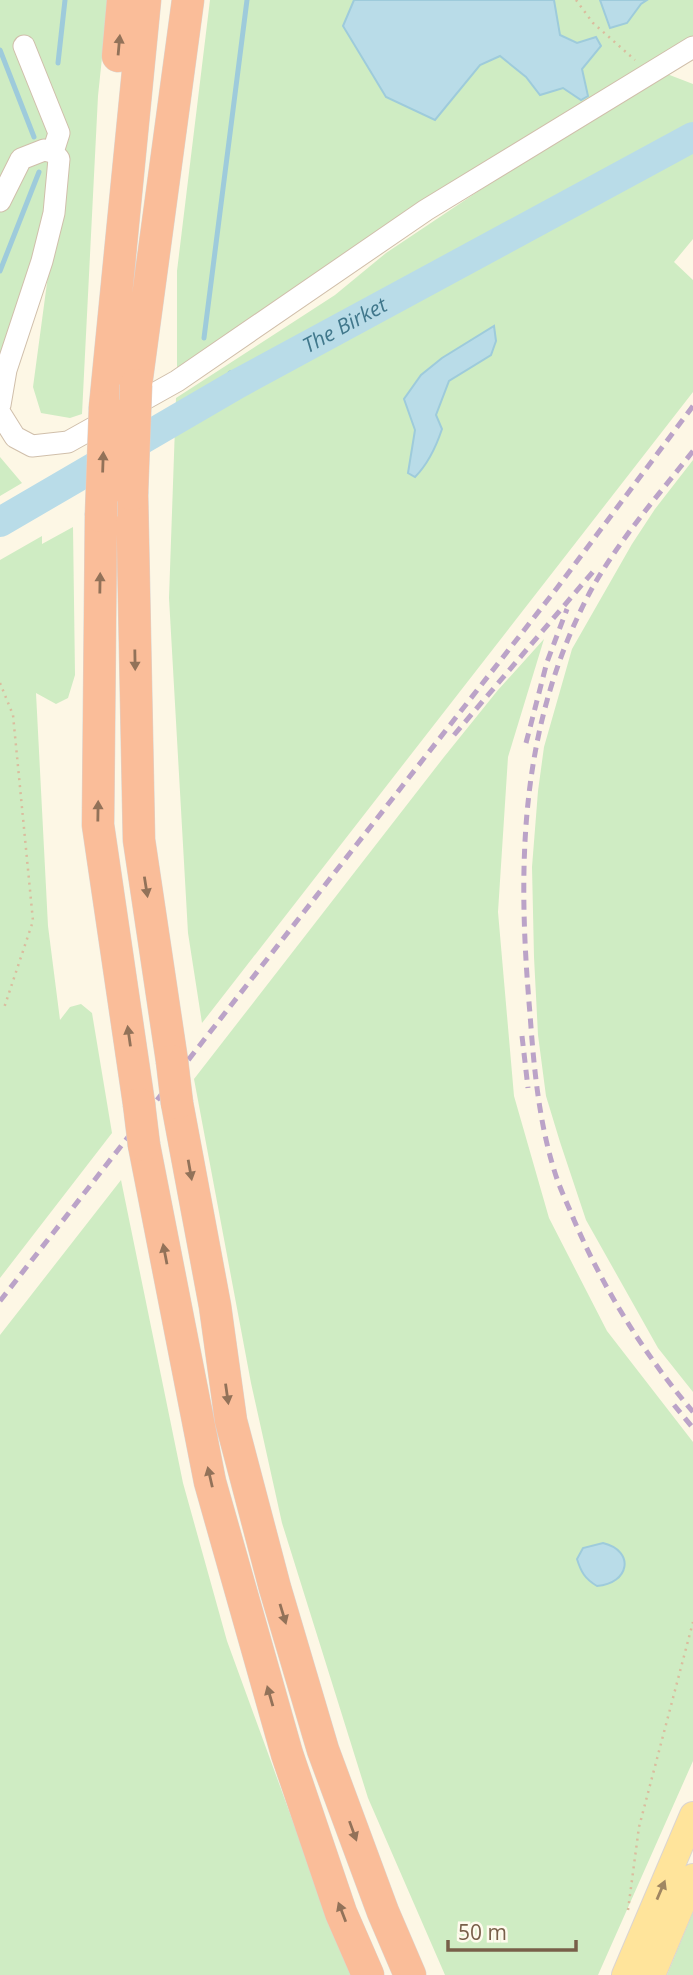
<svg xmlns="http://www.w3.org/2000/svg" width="693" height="1975" font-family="'Open Sans',sans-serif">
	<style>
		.green { fill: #cfecc3 }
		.water { fill: #b9dce8; stroke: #9ecbdb; stroke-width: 2 }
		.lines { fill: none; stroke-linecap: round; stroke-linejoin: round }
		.stream { stroke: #9ecbdb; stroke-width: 5 }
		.river { stroke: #b9dce8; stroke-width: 30 }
		.minor-casing { stroke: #d0bfab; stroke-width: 23 }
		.major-casing { stroke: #dcd5d0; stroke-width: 28 }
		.highway-casing { stroke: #dcd5d0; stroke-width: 33 }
		.path { stroke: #dabc9e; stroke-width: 2.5; stroke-dasharray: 2 5; stroke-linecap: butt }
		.minor { stroke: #fff; stroke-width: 21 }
		.major { stroke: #ffe49b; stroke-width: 26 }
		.highway { stroke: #fabd99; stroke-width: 32 }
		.rail { stroke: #bba3c8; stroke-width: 5; stroke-dasharray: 10 7; stroke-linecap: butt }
		.highway-bridge-casing { stroke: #dcd5d0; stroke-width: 33; stroke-linecap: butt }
		.highway-bridge { stroke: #fabd99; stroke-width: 32 }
		.oneway { fill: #927259 }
		.oneway2 { fill: #a08762 }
		.labels { text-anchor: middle; stroke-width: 5; stroke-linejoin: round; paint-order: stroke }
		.water-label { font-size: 21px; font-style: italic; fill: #41788c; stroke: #fffaed }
	</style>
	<rect width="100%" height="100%" fill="#fdf7e5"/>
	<path class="green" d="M0,0H108L98,96L82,414L70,418L41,413L33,387L58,201L0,369Z
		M210,0H693V40L177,370V271Z
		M667,74L693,84V239L674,262L693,280V392L202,1023L188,933L169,598L176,398L335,295L386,253L498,178Z
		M0,457L22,483L0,496Z
		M693,460V1392L658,1348L586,1220L560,1142L546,1096L538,1035L534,957L532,867L538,791L544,747L572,649L632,544L655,509Z
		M73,527L75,675L68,698L56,704L36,693L48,926L60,1020L70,1007L81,1004L92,1013L112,1133L0,1278V560L42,536V544Z
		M544,639L508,757L498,912L514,1096L549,1218L607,1331L693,1442V1761L598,1975H445L368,1798L282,1523L251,1383L194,1079L444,757L498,690Z
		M121,1180L183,1483L227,1641L311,1871L351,1975H0V1335Z
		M693,1912V1975H667Z"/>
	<path class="water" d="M354,0H554L560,35L577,43L596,37L601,46L582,69L588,96L581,100L563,88L540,95L526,77L500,56L480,65L435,120L386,97L343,26Z
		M600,0H647L641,4L627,23L610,28Z
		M494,326L496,341L491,355L449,381L436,415L442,429C436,447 428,464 415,477L408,473L415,430L404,399L421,375L442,358Z
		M603,1543C636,1551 629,1584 597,1586C585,1579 581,1572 577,1559L583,1548Z"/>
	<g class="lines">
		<path class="stream" d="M0,50L34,137
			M58,63L65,0
			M0,271L39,172
			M204,338L247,0
			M230,373L237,384"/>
		<path class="river" id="s1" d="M0,522L237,384L693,137"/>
		<defs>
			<path id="minor" d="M24,46L59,133L53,152
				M0,201L21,159L44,150L53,152L59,159L54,213L42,261L6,370L0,405
				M0,413L15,437L32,446L68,442L177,381L426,210L693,47"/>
			<path id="major" d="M625,1975L693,1815
				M652,1975L693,1877"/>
			<path id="highway" d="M118,56L123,0
				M136,385L188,0
				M105,407L145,0
				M132,494L139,840L172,1061
				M101,516L98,825L139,1104
				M177,1103L215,1306L231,1421L275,1588L323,1750L383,1912L410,1975
				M144,1145L210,1482L287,1754L341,1913L368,1975"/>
		</defs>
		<use href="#minor" class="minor-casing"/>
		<use href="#major" class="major-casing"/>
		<use href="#highway" class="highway-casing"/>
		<path class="path" d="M576,0L593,23L635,60
			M0,683L13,715L33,921L4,1008
			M628,1910L639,1827L693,1622"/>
		<use href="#minor" class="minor"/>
		<use href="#major" class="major"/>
		<use href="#highway" class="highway"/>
		<path class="rail" d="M693,451C657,497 618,541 590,592C519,727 517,866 530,1014C534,1069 539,1124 556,1176C561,1191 568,1205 574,1220C604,1290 644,1354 693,1412
			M454,735L597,567
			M526,743L547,662L567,609
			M522,1036L528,1088
			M0,1301L557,588L693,406
			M674,1405L693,1428"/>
		<defs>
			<path id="highway-bridge" d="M132,494L136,385
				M101,516L105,407
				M172,1061L177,1103
				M139,1104L144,1145"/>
		</defs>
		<use href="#highway-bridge" class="highway-bridge-casing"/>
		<use href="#highway-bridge" class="highway-bridge"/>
	</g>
	<defs><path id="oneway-solid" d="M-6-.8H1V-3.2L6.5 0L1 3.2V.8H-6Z" transform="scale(1.75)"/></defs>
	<g class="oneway">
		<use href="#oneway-solid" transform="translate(119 45) rotate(-85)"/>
		<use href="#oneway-solid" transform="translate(103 462) rotate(-88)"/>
		<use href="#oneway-solid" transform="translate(100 583) rotate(-89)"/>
		<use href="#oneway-solid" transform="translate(135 660) rotate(89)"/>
		<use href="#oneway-solid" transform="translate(98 811) rotate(-89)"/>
		<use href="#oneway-solid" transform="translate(146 887) rotate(81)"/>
		<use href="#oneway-solid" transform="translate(129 1036) rotate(-98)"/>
		<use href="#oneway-solid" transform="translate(190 1170) rotate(80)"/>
		<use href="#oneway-solid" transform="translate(165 1254) rotate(-101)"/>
		<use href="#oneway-solid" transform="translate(227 1394) rotate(82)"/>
		<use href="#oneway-solid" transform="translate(210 1477) rotate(-103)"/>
		<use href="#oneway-solid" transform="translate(283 1614) rotate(73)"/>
		<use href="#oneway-solid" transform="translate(270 1696) rotate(-106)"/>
		<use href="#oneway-solid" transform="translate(353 1831) rotate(70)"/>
		<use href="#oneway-solid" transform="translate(342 1912) rotate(-111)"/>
	</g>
	<use class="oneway2" href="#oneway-solid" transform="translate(661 1890) rotate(-67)"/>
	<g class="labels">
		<g class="water-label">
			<text dy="7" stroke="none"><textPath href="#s1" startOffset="397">The Birket</textPath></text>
		</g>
	</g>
	<path d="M448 1940v10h128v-10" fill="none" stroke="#785f49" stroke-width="3.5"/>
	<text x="458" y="1940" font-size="21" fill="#785f49" stroke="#fffaed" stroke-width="5" paint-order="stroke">50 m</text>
</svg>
